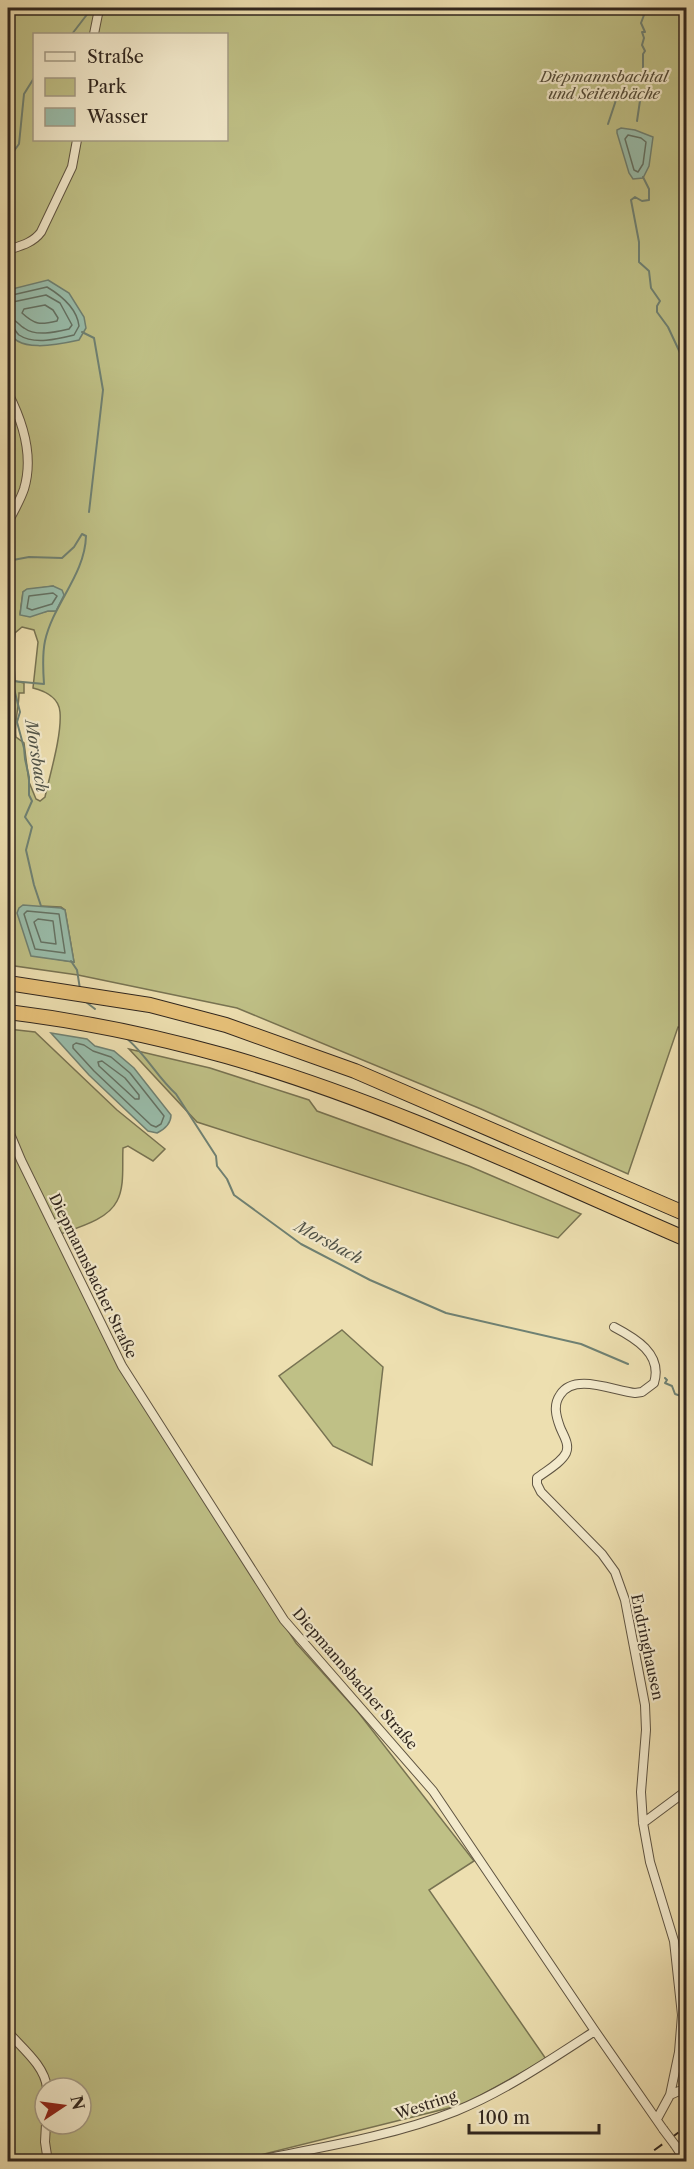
<svg xmlns="http://www.w3.org/2000/svg" width="694" height="2169" font-family="'Libre Caslon Text',serif">
	<style>
		.green { fill: #bfc086; stroke: #787352; stroke-width: 1.5; fill-rule: evenodd }
		.water { fill: #99bdab; stroke: #6f8173; stroke-width: 1.5 }
		.lines { fill: none; stroke-linecap: round; stroke-linejoin: round }
		.shore { stroke: #647264; stroke-width: 1.5 }
		.stream { stroke: #6f8173; stroke-width: 2 }
		.minor-casing { stroke: #5f5442; stroke-width: 10 }
		.motorway-casing { stroke: #30261e; stroke-width: 16 }
		.minor { stroke: #f3eacc; stroke-width: 8 }
		.motorway { stroke: #e6c078; stroke-width: 14 }
		.rail { stroke: #30261e; stroke-width: 2; stroke-dasharray: 10 10; stroke-linecap: butt }
		.minor-bridge-casing { stroke: #5f5442; stroke-width: 10; stroke-linecap: butt }
		.minor-bridge { stroke: #f3eacc; stroke-width: 8 }
		.labels { text-anchor: middle; stroke-width: 4.5; stroke-linejoin: round; paint-order: stroke }
		.park-label { font-size: 15px; font-style: italic; fill: #544c38; stroke: #f3eacc }
		.street-label { font-size: 15px; fill: #30261e; stroke: #f3eacc }
		.water-label { font-size: 16px; font-style: italic; fill: #505348; stroke: #f3eacc }
	</style>
	<rect width="100%" height="100%" fill="#eddfb0"/>
	<filter id="stains"><feTurbulence type="fractalNoise" baseFrequency=".00333" numOctaves="4"/><feColorMatrix values="0 0 0 0 .2 0 0 0 0 .09 0 0 0 0 .02 0 0 0 .5 -.17"/></filter>
	<radialGradient id="worn" r=".72"><stop offset=".6" stop-color="#630" stop-opacity="0"/><stop offset="1" stop-color="#630" stop-opacity=".3"/></radialGradient>
	<path class="green" d="M8,8H686V1028L678,1027L628,1174L481,1109L237,1008L78,975L8,965ZM34,34H226V140H34ZM53,586L54,611H48L28,616L20,614L23,592L26,590ZM22,627L34,630L38,642L33,688C45,691 59,698 60,712C62,735 50,774 45,797L40,801L36,799L29,782L24,743L16,737C14,722 19,708 19,693H24V683L15,681L13,652L15,633ZM41,906L61,907L65,910L74,962L31,955Z
		M8,1029L35,1032L117,1110L165,1149L153,1161L128,1146L123,1148C122,1165 125,1186 117,1201C107,1221 75,1228 55,1236L119,1368L296,1643L358,1712L474,1861L429,1890L546,2059L465,2104L236,2161H8ZM45,2088H81V2124H45Z
		M129,1049L210,1068L309,1100L317,1111L469,1166L581,1214L558,1238L197,1122Z
		M342,1330L383,1367L372,1465L333,1446L279,1376Z"/>
	<path class="water" d="M621,128L635,130L653,137L649,166L643,178L633,179L629,173L617,133V130Z
		M48,280L69,293L84,317L86,328L79,340C61,344 14,355 8,328C5,317 7,302 8,290Z
		M53,586L62,590L64,595L56,611H48L30,617L20,615L23,592L27,589Z
		M23,905L61,908L65,910L74,962L31,956L17,913L19,908Z
		M51,1033L87,1039L95,1046L114,1051L134,1068L171,1115C171,1124 165,1129 157,1133L148,1131L89,1075Z"/>
	<g class="lines">
		<path class="shore" d="M628,135L641,138L646,142L643,164L638,172L634,170L625,139Z
			M8,296L47,287C62,296 77,308 79,326L74,335C58,339 34,345 19,335C14,330 15,327 8,326
			M8,303L46,295L60,303L72,325L69,329C56,332 36,337 24,328C17,324 17,319 8,319
			M45,305L53,310L58,318L57,321C40,325 35,325 22,313L24,309Z
			M53,593L57,596L52,604L32,610L27,608L29,596Z
			M27,911L59,914L65,953L35,949L24,914Z
			M38,919L53,921L56,944L41,942L34,922Z
			M76,1043L84,1045L93,1051L111,1057L130,1073L164,1116L161,1124L156,1127L151,1125L94,1071L73,1048V1045Z
			M102,1061L125,1078L139,1095V1099H135L99,1066L98,1062Z"/>
		<path class="stream" d="M636,8V11L644,15L641,23L645,32H642L644,38L642,45L645,51L643,54V73
			M72,34L92,8
			M608,124L617,97L641,94L637,121
			M8,159L19,144L24,94L34,78
			M643,177L649,189V200L642,201L635,197L631,200L639,242V262L649,271L651,288L660,301L657,306V312L668,327L682,357L686,361
			M82,332L94,338L103,390L89,512
			M9,549L13,550V560L29,557L62,558L74,547L82,534
			M41,906L34,885L26,850L32,827L25,817L32,801L29,795V777L25,759L24,748L17,722L20,712L12,681L44,684C43,670 42,655 45,641C53,604 85,575 86,536L82,534
			M71,961L77,970L80,989
			M86,1002L95,1009
			M125,1037C145,1053 157,1077 176,1094L216,1156L217,1166L227,1179L234,1195L301,1244L370,1280L446,1313L581,1344L628,1364
			M665,1378L667,1380L665,1383L672,1386L675,1394L681,1396V1402L686,1410"/>
		<defs>
			<path id="minor" d="M94,34L98,14L102,8
				M8,250C20,246 33,243 41,232L72,167L77,140
				M8,393C23,422 34,456 24,489C20,501 13,512 8,523
				M8,1129L21,1160L122,1366L284,1620L433,1791L595,2031L663,2129
				M614,1327C635,1338 663,1354 654,1383L642,1392L635,1393C614,1391 574,1372 560,1395C553,1405 556,1416 560,1427C563,1435 570,1444 566,1453C561,1463 546,1471 537,1478V1484L541,1492L602,1554L615,1572L625,1600L645,1705L646,1730L641,1792L643,1823L650,1862L674,1941L682,2015L679,2052L670,2095L657,2119
				M643,1823L686,1791
				M8,2032C22,2048 45,2066 47,2088
				M670,2095L686,2088
				M46,2124L45,2142L48,2162
				M675,2145L686,2162
				M8,2157L9,2162
				M248,2162C317,2148 390,2137 456,2111C505,2091 550,2060 595,2031"/>
			<path id="motorway" d="M8,983L150,1005L226,1025L355,1071L686,1214
				M8,1012C82,1021 154,1036 226,1056C384,1101 536,1174 686,1239"/>
		</defs>
		<use href="#minor" class="minor-casing"/>
		<use href="#motorway" class="motorway-casing"/>
		<use href="#minor" class="minor"/>
		<use href="#motorway" class="motorway"/>
		<path class="rail" d="M638,2162L686,2127"/>
		<defs>
			<path id="minor-bridge" d="M663,2129L675,2145"/>
		</defs>
		<use href="#minor-bridge" class="minor-bridge-casing"/>
		<use href="#minor-bridge" class="minor-bridge"/>
	</g>
	<g class="labels">
		<g class="park-label">
			<text x="604" y="82">Diepmannsbachtal<tspan x="604" dy="17">und Seitenbäche</tspan></text>
		</g>
		<g class="street-label">
			<text transform="translate(93 1276) rotate(64)" y="5">Diepmannsbacher Straße</text>
			<text transform="translate(647 1647) rotate(78)" y="5">Endringhausen</text>
			<text transform="translate(355 1679) rotate(49)" y="5">Diepmannsbacher Straße</text>
			<text transform="translate(426 2105) rotate(-18)" y="5">Westring</text>
		</g>
		<g class="water-label">
			<text transform="translate(37 756) rotate(81)" y="6">Morsbach</text>
			<text transform="translate(329 1242) rotate(28)" y="6">Morsbach</text>
		</g>
	</g>
	<rect width="694" height="2169" fill="none" stroke="#eddfb0" stroke-width="30"/>
	<rect x="9" y="9" width="676" height="2151" fill="none" stroke="#30261e" stroke-width="3"/>
	<rect x="15" y="15" width="664" height="2139" fill="none" stroke="#30261e" stroke-width="1.5"/>
	<rect x="33" y="33" width="195" height="108" fill="#f3eacc" stroke="#a59c86" stroke-width="1.5"/>
	<rect x="45" y="52" width="30" height="9" fill="#f3eacc" stroke="#a59c86" stroke-width="1.5"/>
	<text x="87" y="63" font-size="18" fill="#30261e">Straße</text>
	<rect x="45" y="78" width="30" height="18" fill="#bfc086" stroke="#a59c86" stroke-width="1.5"/>
	<text x="87" y="93" font-size="18" fill="#30261e">Park</text>
	<rect x="45" y="108" width="30" height="18" fill="#99bdab" stroke="#a59c86" stroke-width="1.5"/>
	<text x="87" y="123" font-size="18" fill="#30261e">Wasser</text>
	<g transform="translate(63 2106) rotate(77)"><circle r="28" fill="#f3eacc" stroke="#a59c86" stroke-width="1.5"/>
	<path d="M0-4.5L10 22L0 15L-10 22Z" fill="#8f2418"/>
	<text y="-9" font-size="16" font-weight="bold" text-anchor="middle" fill="#30261e">N</text>
	</g>
	<path d="M469 2124v9h130v-9" fill="none" stroke="#30261e" stroke-width="3"/>
	<text x="478" y="2124" font-size="18" fill="#30261e" stroke="#f3eacc" stroke-width="4.5" paint-order="stroke">100 m</text>
	<rect width="100%" height="100%" filter="url(#stains)"/>
	<rect width="100%" height="100%" fill="url(#worn)"/>
</svg>
